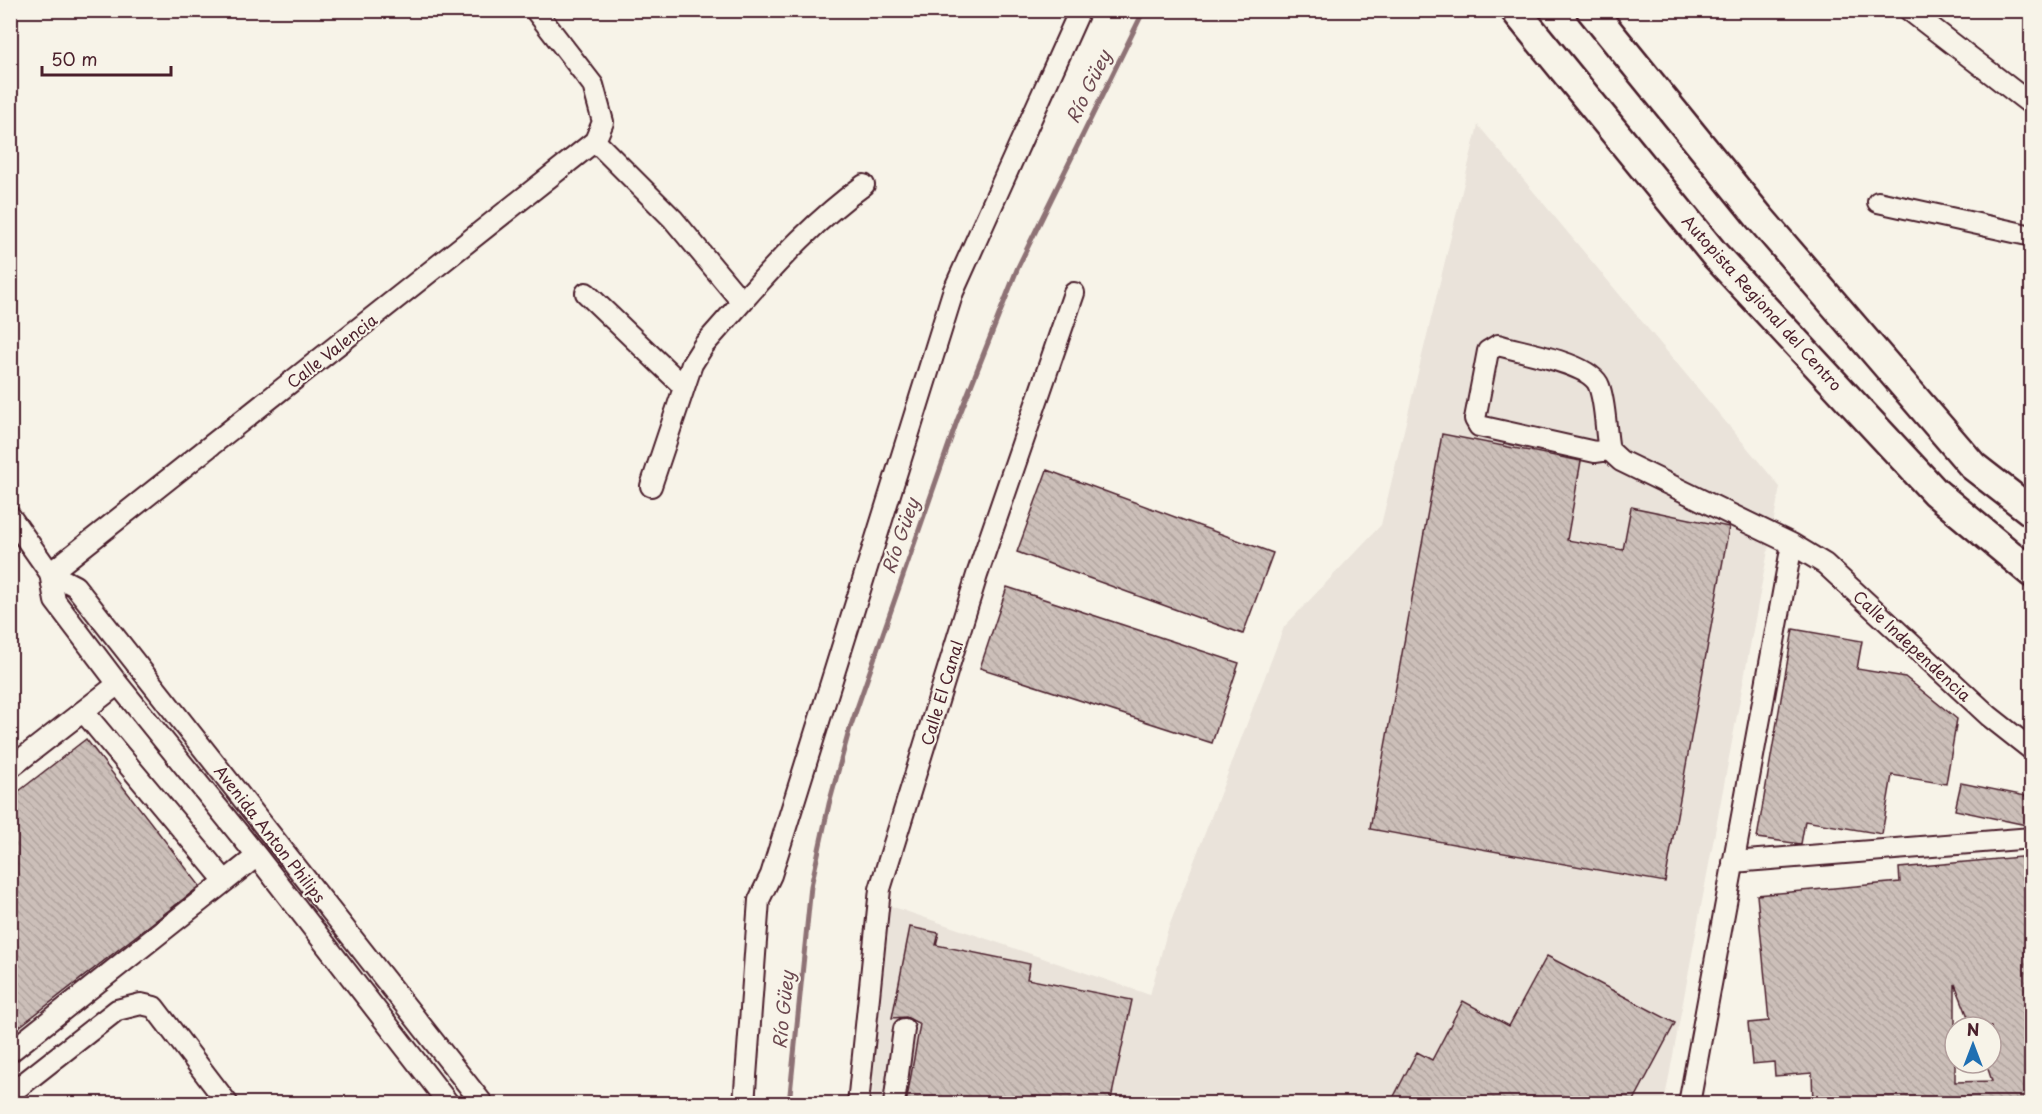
<svg xmlns="http://www.w3.org/2000/svg" width="2042" height="1114" font-family="'Playpen Sans',sans-serif">
	<style>
		.built { fill: #eae3da }
		.lines { fill: none; stroke-linecap: round; stroke-linejoin: round }
		.stream { stroke: #8e7275; stroke-width: 5 }
		.building { fill: url(#building-back-hatch); stroke: #4a1f2b; stroke-width: 1.5; fill-rule: evenodd }
		.minor-casing { stroke: #4a1f2b; stroke-width: 24 }
		.highway-casing { stroke: #4a1f2b; stroke-width: 33 }
		.minor { stroke: #f7f3e8; stroke-width: 20 }
		.highway { stroke: #f7f3e8; stroke-width: 28 }
		.labels { text-anchor: middle; stroke-width: 4.5; stroke-linejoin: round; paint-order: stroke }
		.street-label { font-size: 16px; fill: #4a1f2b; stroke: #f7f3e8 }
		.water-label { font-size: 18px; font-style: italic; fill: #6c4950; stroke: #f7f3e8 }
	</style>
	<defs>
		<pattern id="building-back-hatch" width="6" height="6" patternUnits="userSpaceOnUse" patternTransform="scale(1.5)"><rect width="6" height="6" fill="#ccbfb9"/><path d="M-1 5l2 2M0 0l6 6M5-1l2 2" fill="none" stroke="#b1a49f"/></pattern>
	</defs>
	<rect width="100%" height="100%" fill="#f7f3e8"/>
	<filter id="ink" filterUnits="userSpaceOnUse"><feTurbulence type="fractalNoise" baseFrequency=".0167" numOctaves="2"/><feDisplacementMap in="SourceGraphic" scale="12" xChannelSelector="R" yChannelSelector="G"/><feConvolveMatrix kernelMatrix="1 2 1 2 8 2 1 2 1" color-interpolation-filters="sRGB"/></filter>
	<g filter="url(#ink)">
		<path class="built" d="M1478,125L1780,487L1664,1103L872,1104L885,904L1150,995L1167,932L1284,627L1381,525Z"/>
		<g class="lines">
			<path class="stream" d="M789,1104L811,886L829,804L849,731L957,421L1018,267L1144,10"/>
		</g>
		<path class="building" d="M1442,434L1581,461L1567,540L1623,550L1631,507L1729,527L1665,882L1370,829Z
			M1047,470L1273,553L1243,634L1017,552Z
			M1007,587L1239,663L1212,743L980,668Z
			M1793,629L1862,641L1857,669L1905,677L1957,719L1946,784L1892,775L1882,834L1805,821L1801,844L1757,838Z
			M86,739L200,886L10,1034V798Z
			M1961,783L2031,797V826L1955,810Z
			M2031,856V1104H1813L1812,1073L1775,1076L1774,1062L1752,1064L1748,1023L1769,1021L1757,895L1900,882L1899,868ZM1955,984L1972,1027H1991V1063H1986L1992,1081L1955,1082Z
			M910,927L939,933L936,945L1030,964L1027,979L1132,1000L1110,1104H906L920,1024L906,1017L892,1018Z
			M1547,956L1675,1023L1632,1104H1390L1417,1052L1432,1060L1463,1001L1509,1026Z"/>
		<g class="lines">
			<defs>
				<path id="minor" d="M1909,10L2032,105
					M595,141L673,219L742,302C780,259 817,219 864,185
					M1878,202L2032,236
					M586,293L682,385
					M1609,450L1595,452L1479,426L1475,419L1488,351L1498,345C1521,352 1591,363 1599,386C1606,405 1605,430 1609,450L1621,461L1792,544L1825,564L1989,716L2032,750
					M651,486L692,364L704,345L742,302
					M10,516L50,573L55,601L118,684L257,856L449,1104
					M50,573L595,141L603,122L593,85L535,10
					M50,573L75,586L483,1104
					M83,711L225,881
					M10,768L118,684
					M1733,862L2032,838
					M10,1052L257,856
					M10,1094L117,1010L141,1004L154,1007L228,1104
					M744,1104L759,900L771,875L953,292L1080,10
					M858,1104L880,889L977,575L1074,293
					M894,1104L904,1029
					M1689,1104L1792,544"/>
				<path id="highway" d="M1515,10L1715,255L1935,492L2032,573
					M1591,10L1759,217L1973,466L2032,512"/>
			</defs>
			<use href="#minor" class="minor-casing"/>
			<use href="#highway" class="highway-casing"/>
			<use href="#minor" class="minor"/>
			<use href="#highway" class="highway"/>
		</g>
	</g>
	<g class="labels">
		<g class="street-label">
			<text transform="translate(1762 303) rotate(48)" y="6">Autopista Regional del Centro</text>
			<text transform="translate(332 351) rotate(-38)" y="6">Calle Valencia</text>
			<text transform="translate(1912 646) rotate(43)" y="6">Calle Independencia</text>
			<text transform="translate(942 693) rotate(-73)" y="6">Calle El Canal</text>
			<text transform="translate(270 834) rotate(52)" y="6">Avenida Anton Philips</text>
		</g>
		<g class="water-label">
			<text transform="translate(1089 87) rotate(-64)" y="6">Río Güey</text>
			<text transform="translate(901 536) rotate(-71)" y="6">Río Güey</text>
			<text transform="translate(784 1010) rotate(-84)" y="6">Río Güey</text>
		</g>
	</g>
	<rect width="2042" height="1114" fill="none" stroke="#f7f3e8" stroke-width="36"/>
	<rect x="18" y="18" width="2006" height="1078" fill="none" stroke="#4a1f2b" stroke-width="2" filter="url(#ink)"/>
	<g transform="translate(1973 1045)"><circle r="28" fill="#f7f3e8" stroke="#b29e9c" stroke-width="1.5"/>
	<path d="M0-4.5L10 22L0 15L-10 22Z" fill="#1f6fb2"/>
	<text y="-9" font-size="16" font-weight="bold" text-anchor="middle" fill="#4a1f2b">N</text>
	</g>
	<path d="M42 66v9h129v-9" fill="none" stroke="#4a1f2b" stroke-width="3"/>
	<text x="51" y="66" font-size="18" fill="#4a1f2b" stroke="#f7f3e8" stroke-width="4.5" paint-order="stroke">50 m</text>
</svg>
